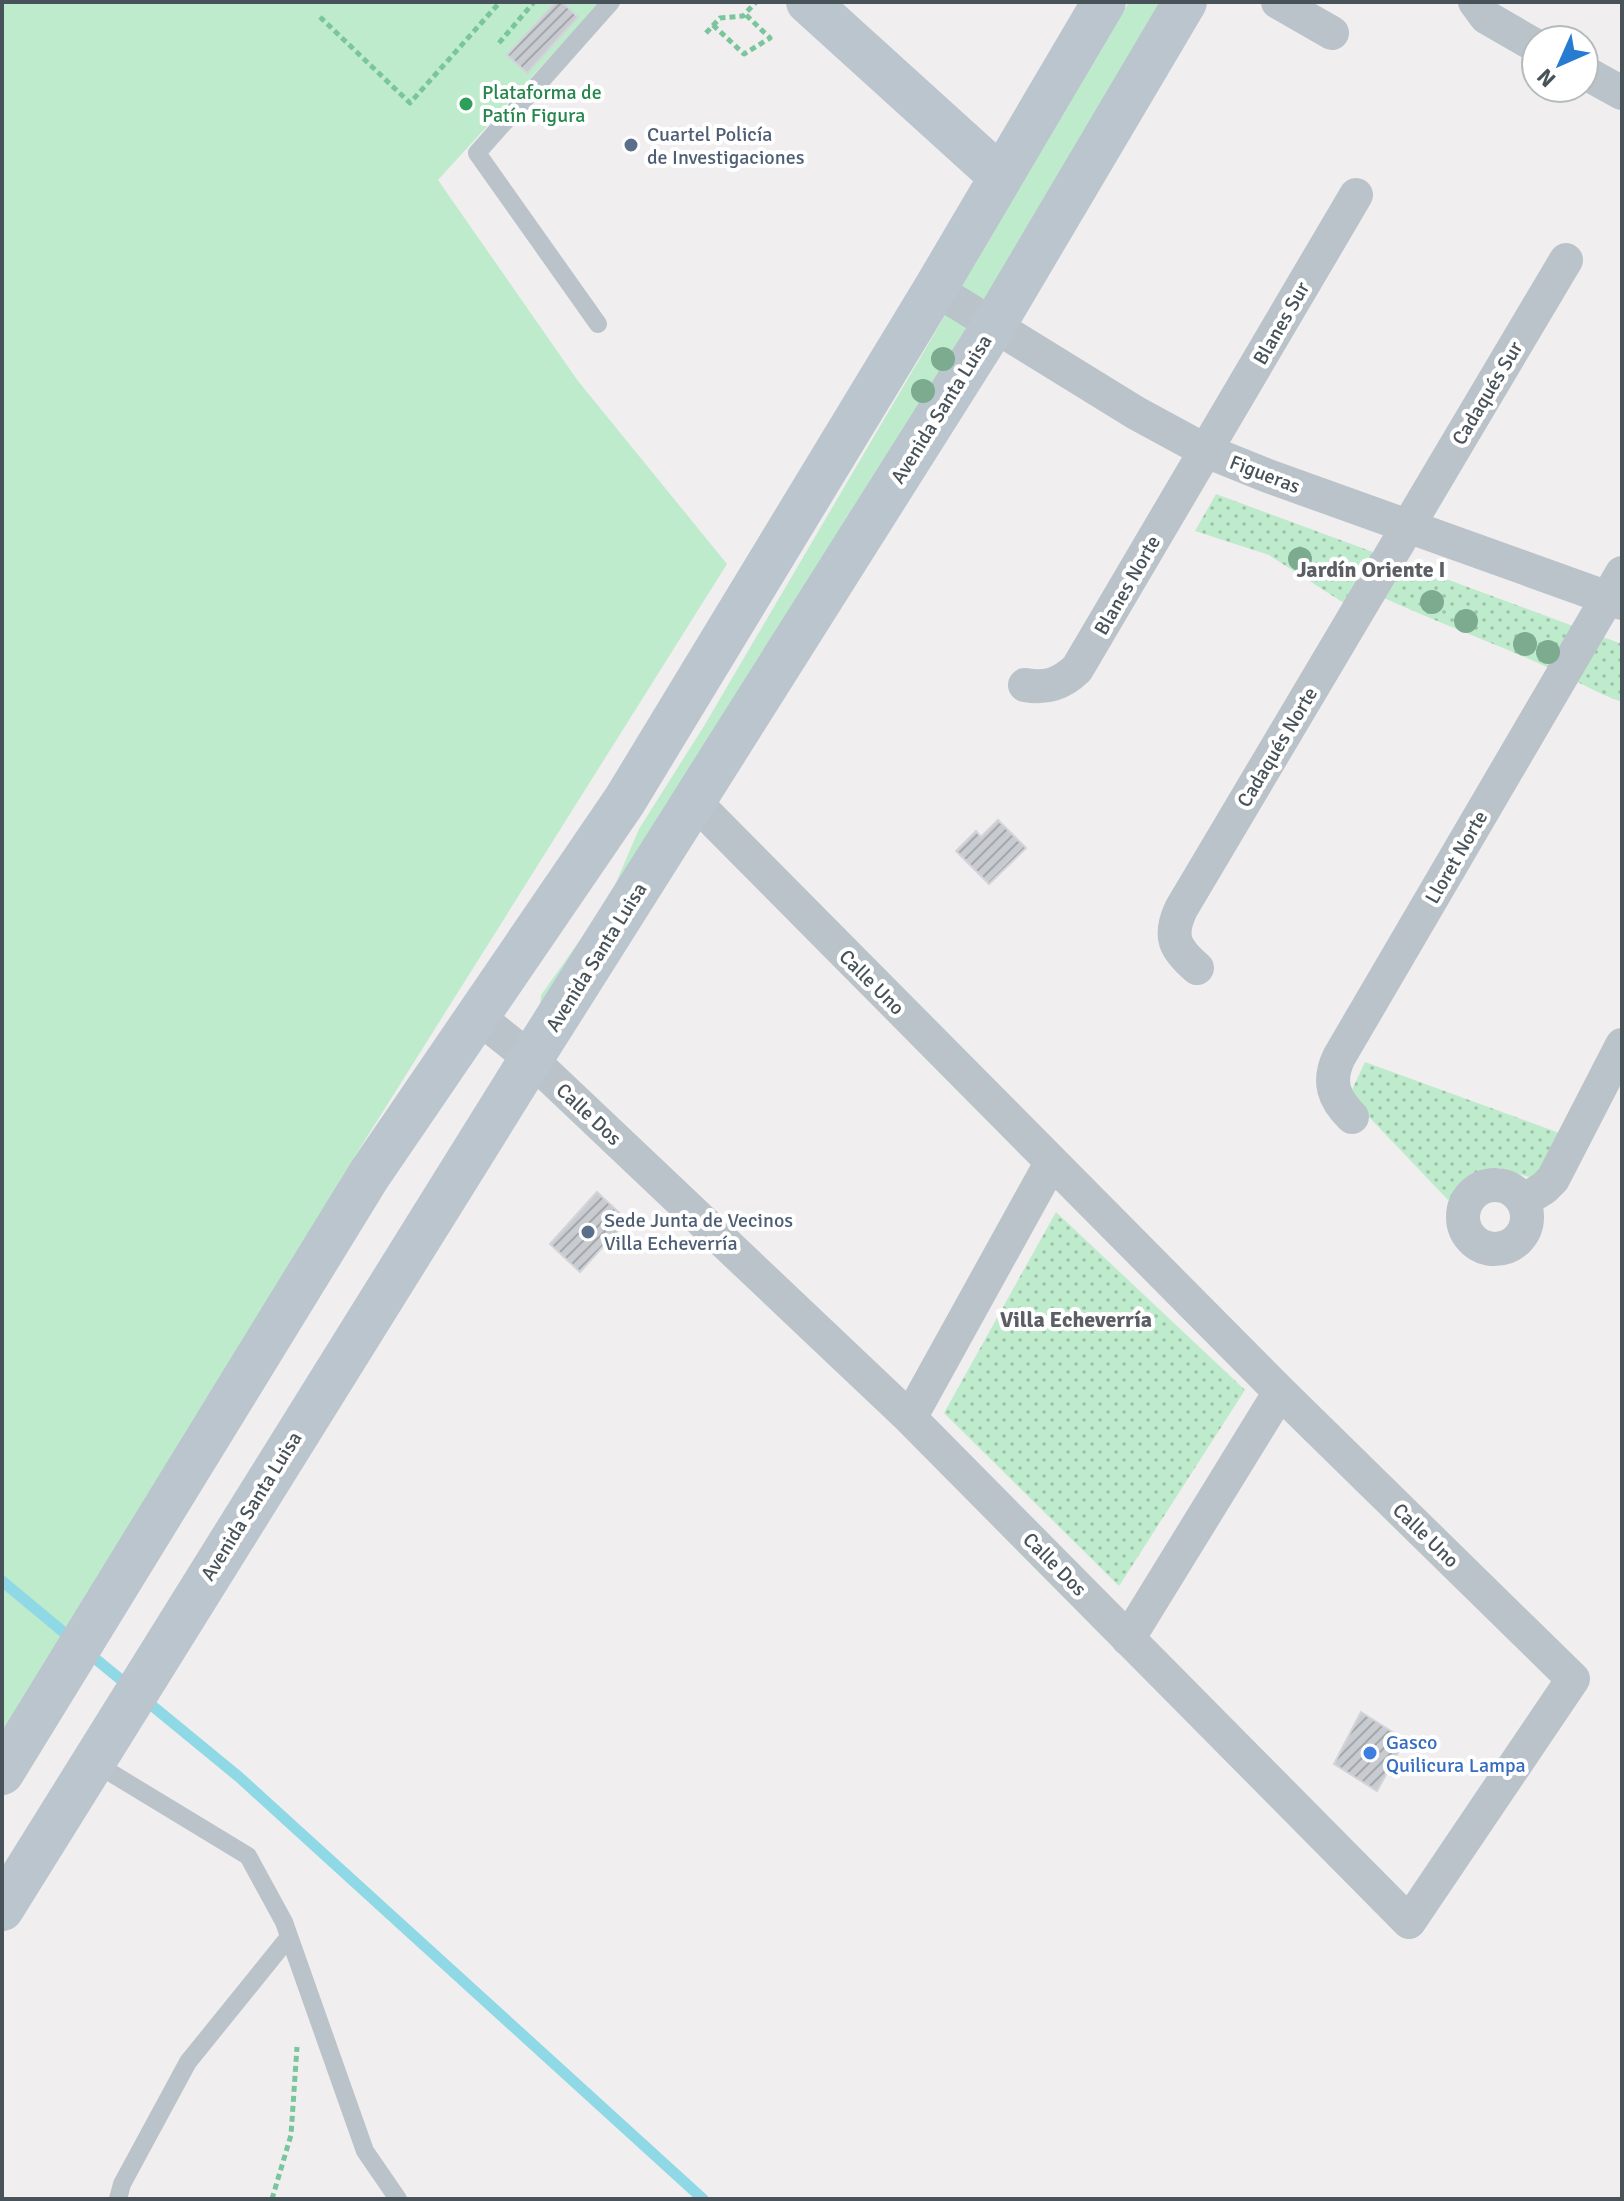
<svg xmlns="http://www.w3.org/2000/svg" width="1624" height="2201" font-family="Signika,sans-serif">
	<style>
		.green { fill: #bfebcd }
		.park { fill: url(#park-dots) }
		.lines { fill: none; stroke-linecap: round; stroke-linejoin: round }
		.stream { stroke: #8fd8e5; stroke-width: 11 }
		.building { fill: url(#building-hatch); stroke: #d2d4d9; stroke-width: 2 }
		.path { stroke: #7ac69c; stroke-width: 5; stroke-dasharray: 6 4; stroke-linecap: butt }
		.lane { stroke: #bac3c9; stroke-width: 18 }
		.street { stroke: #bac3c9; stroke-width: 34 }
		.secondary { stroke: #bbc5ce; stroke-width: 44 }
		.tree { fill: #7cab90 }
		.leisure-dot { fill: #2e9e5b; stroke: #fff; stroke-width: 3 }
		.service-dot { fill: #5c6f8a; stroke: #fff; stroke-width: 3 }
		.shop-dot { fill: #3f7fe0; stroke: #fff; stroke-width: 3 }
		.labels { text-anchor: middle; stroke-width: 8; stroke-linejoin: round; paint-order: stroke }
		.leisure-label { font-size: 20px; fill: #27864d; stroke: #fff; text-anchor: start }
		.service-label { font-size: 20px; fill: #4e5e75; stroke: #fff; text-anchor: start }
		.street-label { font-size: 20px; fill: #475259; stroke: #fff }
		.shop-label { font-size: 20px; fill: #366cbe; stroke: #fff; text-anchor: start }
		.neighbourhood-label { font-size: 22px; font-weight: bold; fill: #5b5e62; stroke: #fff }
	</style>
	<defs>
		<pattern id="park-dots" width="8" height="8" patternUnits="userSpaceOnUse" patternTransform="scale(2)"><rect width="8" height="8" fill="#bfebcd"/><path d="M2 2h.1M6 6h.1" fill="none" stroke="#9dc1a9" stroke-width="1.8" stroke-linecap="round"/></pattern>
		<pattern id="building-hatch" width="6" height="6" patternUnits="userSpaceOnUse" patternTransform="scale(2)"><rect width="6" height="6" fill="#c8cbd0"/><path d="M-1 1l2-2M0 6l6-6M5 7l2-2" fill="none" stroke="#a4a7ac"/></pattern>
	</defs>
	<rect width="100%" height="100%" fill="#f0eeee"/>
	<path class="green" d="M2,2H600L438,180L578,381L727,564L345,1172L2,1746Z
		M1129,2H1162L954,366L539,1019L541,995L609,899L639,829L704,726Z"/>
	<path class="park" d="M1216,494L1622,644V702C1596,693 1574,679 1549,668C1486,639 1421,617 1359,586L1347,605L1269,555L1195,531Z
		M1365,1062L1562,1134L1539,1180L1499,1168L1448,1200L1349,1096Z
		M1056,1212L1245,1390L1119,1586L944,1413Z"/>
	<g class="lines">
		<path class="stream" d="M2,1581L73,1640
			M86,1651L131,1688
			M144,1699L239,1777L703,2199"/>
	</g>
	<path class="building" d="M556,2H562L578,17L527,73L507,55Z
		M998,820L1026,848L989,884L956,851L976,831L981,837Z
		M597,1192L627,1220L580,1272L550,1244Z
		M1361,1712L1405,1740L1377,1791L1334,1764Z"/>
	<g class="lines">
		<path class="path" d="M320,17L410,103L500,2
			M713,25L744,54L770,38L745,14
			M706,33L720,18L743,16L756,2
			M499,43L534,2
			M272,2199L291,2135L297,2047"/>
		<path class="lane" d="M598,324L477,153L611,2
			M93,1762L248,1856L284,1922L365,2151L398,2199
			M118,2199L122,2184L188,2062L289,1937"/>
		<path class="street" d="M1278,2L1332,33
			M1475,2L1486,17L1536,46
			M1584,72L1622,93
			M935,289L1136,413L1206,451L1268,476L1622,603
			M1025,685C1046,689 1061,684 1077,669L1356,195
			M1197,968C1175,949 1168,937 1181,909L1566,260
			M477,1016L531,1059L910,1418L1409,1922L1573,1679L1280,1392L694,801
			M1352,1117C1334,1099 1327,1082 1339,1057L1622,573
			M1463 1217a32 32 0 1 1 64 0a32 32 0 1 1-64 0Z
			M1523,1201L1544,1188L1553,1179L1622,1045
			M910,1418L1051,1163
			M1128,1639L1280,1392"/>
		<path class="secondary" d="M808,2L1001,177
			M2,1773L369,1175L625,800L935,289L1104,2
			M2,1909L531,1059L994,325L1185,2"/>
	</g>
	<g class="tree">
		<circle cx="943" cy="359" r="12"/>
		<circle cx="923" cy="391" r="12"/>
		<circle cx="1300" cy="559" r="12"/>
		<circle cx="1432" cy="602" r="12"/>
		<circle cx="1466" cy="621" r="12"/>
		<circle cx="1525" cy="644" r="12"/>
		<circle cx="1548" cy="652" r="12"/>
	</g>
	<circle class="leisure-dot" cx="466" cy="104" r="8"/>
	<g class="service-dot">
		<circle cx="631" cy="145" r="8"/>
		<circle cx="588" cy="1232" r="8"/>
	</g>
	<circle class="shop-dot" cx="1370" cy="1753" r="8"/>
	<g class="labels">
		<g class="leisure-label">
			<text x="482" y="99">Plataforma de<tspan x="482" dy="23">Patín Figura</tspan></text>
		</g>
		<g class="service-label">
			<text x="647" y="141">Cuartel Policía<tspan x="647" dy="23">de Investigaciones</tspan></text>
			<text x="604" y="1227">Sede Junta de Vecinos<tspan x="604" dy="23">Villa Echeverría</tspan></text>
		</g>
		<g class="street-label">
			<text transform="translate(1281 323) rotate(-60)" y="7">Blanes Sur</text>
			<text transform="translate(1487 393) rotate(-59)" y="7">Cadaqués Sur</text>
			<text transform="translate(941 409) rotate(-58)" y="7">Avenida Santa Luisa</text>
			<text transform="translate(1265 474) rotate(21)" y="7">Figueras</text>
			<text transform="translate(1127 585) rotate(-60)" y="7">Blanes Norte</text>
			<text transform="translate(1277 747) rotate(-59)" y="7">Cadaqués Norte</text>
			<text transform="translate(1456 857) rotate(-60)" y="7">Lloret Norte</text>
			<text transform="translate(596 957) rotate(-58)" y="7">Avenida Santa Luisa</text>
			<text transform="translate(872 982) rotate(45)" y="7">Calle Uno</text>
			<text transform="translate(589 1114) rotate(43)" y="7">Calle Dos</text>
			<text transform="translate(251 1506) rotate(-58)" y="7">Avenida Santa Luisa</text>
			<text transform="translate(1426 1535) rotate(44)" y="7">Calle Uno</text>
			<text transform="translate(1055 1564) rotate(45)" y="7">Calle Dos</text>
		</g>
		<g class="shop-label">
			<text x="1386" y="1749">Gasco<tspan x="1386" dy="23">Quilicura Lampa</tspan></text>
		</g>
		<g class="neighbourhood-label">
			<text x="1371" y="577">Jardín Oriente I</text>
			<text x="1076" y="1327">Villa Echeverría</text>
		</g>
	</g>
	<rect width="1624" height="2201" fill="none" stroke="#475259" stroke-width="8"/>
	<g transform="translate(1560 64) rotate(225)"><circle r="38" fill="#ffffff" stroke="#b5babd" stroke-width="2"/>
	<path d="M0-6L14 30L0 20L-14 30Z" fill="#277cd1"/>
	<text y="-12" font-size="22" font-weight="bold" text-anchor="middle" fill="#475259">N</text>
	</g>
</svg>
